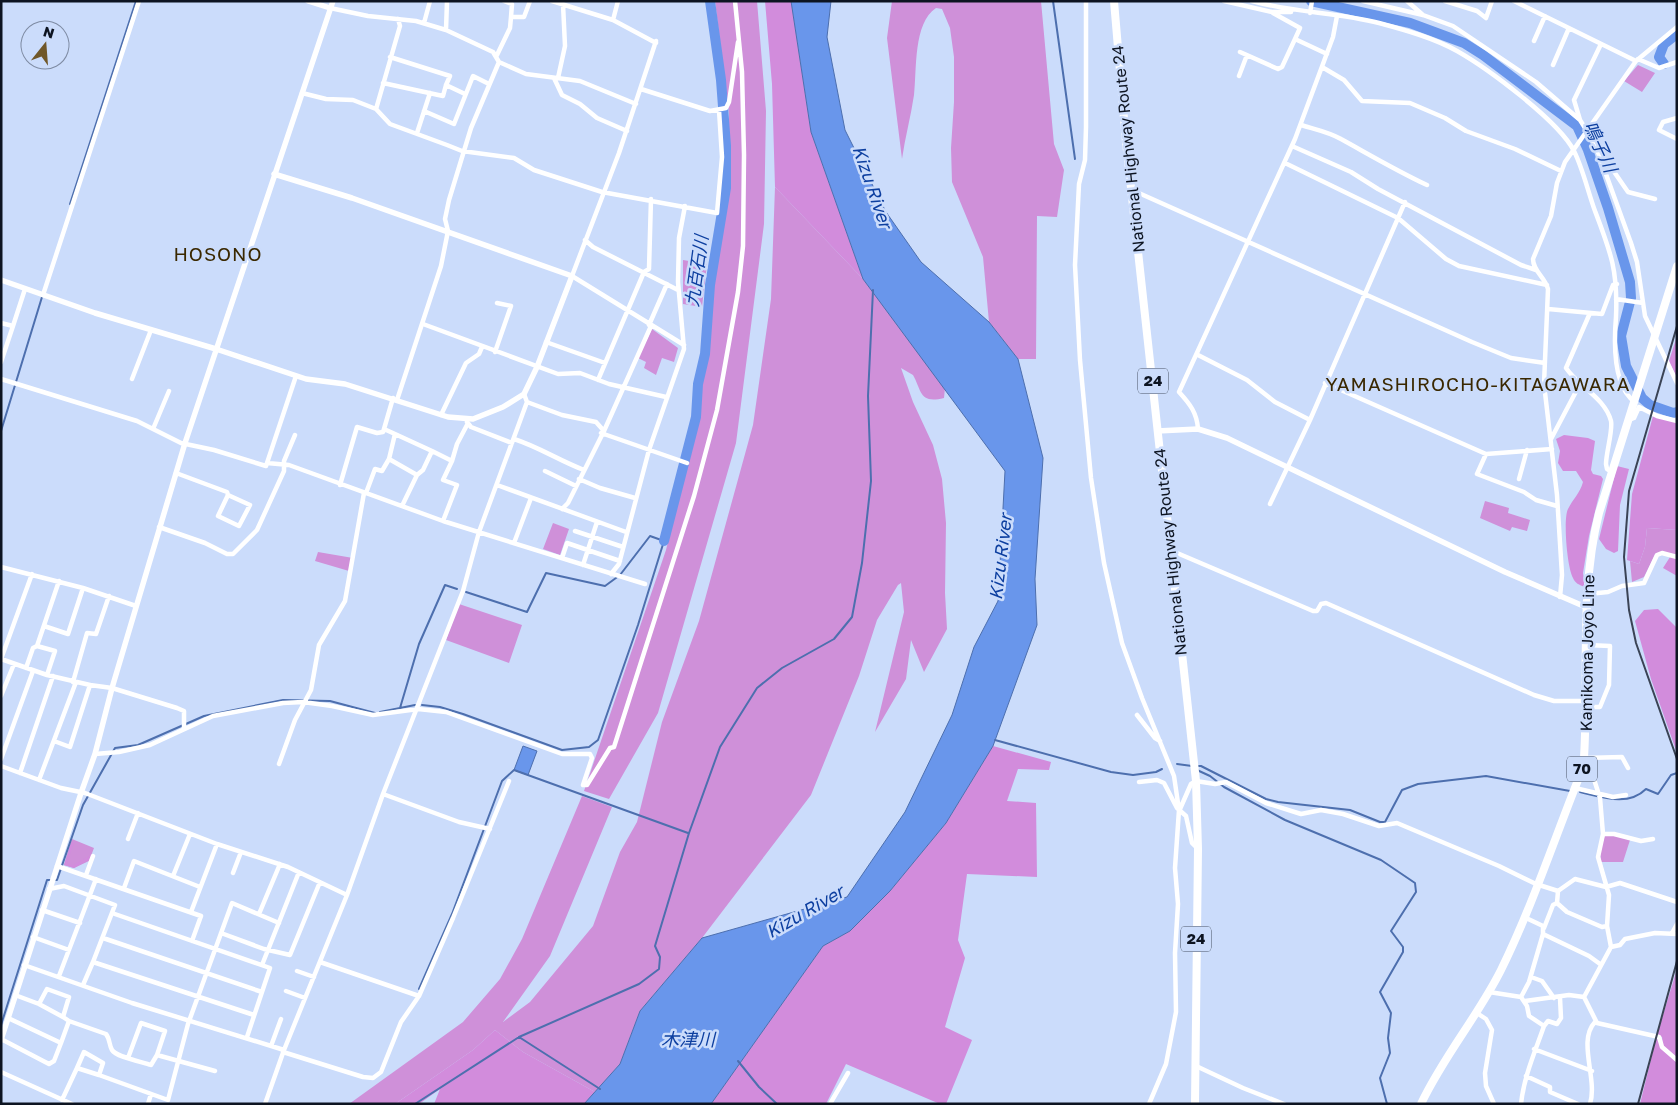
<svg xmlns="http://www.w3.org/2000/svg" width="1678" height="1105" font-family="'Golos Text','Noto Sans JP',sans-serif">
	<style>
		.green { fill: #cf90d9 }
		.forest { fill: #d28cdc }
		.water { fill: #6996eb; stroke: #4d6fae }
		.lines { fill: none; stroke-linecap: round; stroke-linejoin: round }
		.stream { stroke: #4d6fae; stroke-width: 2 }
		.river { stroke: #6996eb; stroke-width: 10 }
		.minor { stroke: #fff; stroke-width: 4.5 }
		.tertiary { stroke: #fff; stroke-width: 5.5 }
		.primary { stroke: #fff; stroke-width: 8 }
		.trunk { stroke: #fff; stroke-width: 8 }
		.rail { stroke: #3a4355; stroke-width: 2 }
		.labels { text-anchor: middle; stroke-width: 5; stroke-linejoin: round; paint-order: stroke }
		.shield { fill: #cbdcfb; stroke: #465062; stroke-width: 1 }
		.shield-label { font-size: 15px; font-weight: bold; fill: #0d1421 }
		.street-label { font-size: 16px; fill: #0d1421; stroke: #cbdcfb }
		.water-label { font-size: 18px; font-style: italic; fill: #0d3fa0; stroke: #cbdcfb }
		.quarter-label { font-size: 19px; letter-spacing: 1px; fill: #3a2800; stroke: #cbdcfb }
	</style>
	<rect width="100%" height="100%" fill="#cbdcfb"/>
	<path class="green" d="M715,1H757L766,111L764,224L736,443L658,713L609,799L584,791L666,550L698,420L700,384L707,348L710,306L728,187L729,114Z
		M892,1H1041L1054,144L1064,170L1057,217L1037,216L1036,359H1018L989,322L983,257L952,182L951,148L954,102V57L950,28L942,9L936,8C913,23 917,70 914,95C911,116 905,137 902,159L887,38Z
		M1638,65L1655,73L1642,92L1624,81Z
		M775,187L863,279L945,388L944,398C919,404 922,391 913,375L901,368L913,402L933,445L942,479L946,523L945,593L947,629L924,672L911,640L906,679L875,732L904,612L901,583L898,585L877,620L859,676L811,795L702,938L640,1011L620,1064L595,1092L523,1052L495,1030L473,1050L395,1104H349L463,1022L500,979L522,939L582,796L612,807L550,956L503,1022L530,1002L593,926L620,852L637,822L662,722L699,621L753,425L771,299Z
		M683,260L707,264L702,307L683,304Z
		M652,329L678,348L674,362L662,358L656,375L644,368L646,362L638,358Z
		M1485,501L1509,508L1508,513L1530,520L1527,531L1512,527L1510,531L1480,518Z
		M553,523L569,529L560,555L543,549Z
		M1647,528L1677,530V555L1656,553L1644,577L1632,582L1630,561L1639,564L1645,547Z
		M318,552L353,558L349,571L315,561Z
		M459,604L522,625L509,663L446,640Z
		M1605,835H1614L1630,840L1623,862H1601L1600,851Z
		M72,839L94,848L89,861L74,868L64,865Z"/>
	<path class="forest" d="M765,1H791L811,132L863,279L775,187L772,84Z
		M1677,336V378L1669,361Z
		M1653,416L1677,422V530L1647,528L1645,547L1639,564L1627,560L1632,494Z
		M1564,435L1588,438L1595,441L1591,470L1593,474L1601,476L1603,479L1589,536L1583,573L1585,587C1579,585 1575,583 1573,578C1567,567 1563,519 1568,509C1573,499 1580,493 1583,482L1576,471H1563L1558,463L1560,451L1556,439Z
		M1617,466L1629,469L1620,505L1618,551L1614,553L1606,549L1599,539Z
		M1670,557L1677,558V576L1663,568Z
		M1658,609L1677,628V753L1651,679L1635,621L1644,610Z
		M993,746L1051,762L1049,770L1018,769L1007,801L1036,803L1037,877L967,874L958,940L965,958L945,1027L972,1040L946,1104H940L846,1064L826,1104H711L823,946L850,931L890,891L946,823Z
		M71,842L74,843L67,863L73,865L91,855L89,860L74,868L64,865Z
		M1677,969V1059L1663,1047L1662,1037L1657,1035Z
		M495,1030L523,1052L595,1092L584,1104H434L440,1089L419,1104H395L473,1050Z
		M1658,1038L1661,1048L1677,1062V1104H1640L1656,1039Z"/>
	<path class="water" d="M791,1H831L827,37L845,130L886,212L921,262L989,322L1018,359L1043,458L1035,579L1037,625L993,746L946,823L890,891L850,931L823,946L711,1104H584L620,1064L640,1011L702,938L847,897L905,812L952,715L974,647L998,601L1005,471L863,279L811,132Z
		M523,746L537,751L528,775L514,770Z"/>
	<g class="lines">
		<path class="stream" d="M1053,1L1075,159
			M70,204L136,1
			M1,431L42,297
			M422,705L440,707L463,714L562,750L589,747L598,740L638,625L664,541L650,536L620,575L605,586L546,573L527,612L466,592
			M400,708L419,644L445,585L457,589
			M380,712L415,705
			M995,740L1111,772L1133,775L1156,772L1162,769
			M1177,764L1192,766
			M1197,766H1201L1266,799L1278,802L1350,810L1380,822H1385L1402,790L1418,784L1486,776L1570,791
			M1197,770L1210,776L1224,787L1285,820L1381,860L1415,883L1416,892L1391,931L1403,947V952L1380,992L1391,1013L1388,1038L1390,1053L1380,1078L1387,1104
			M1580,792C1602,797 1628,807 1646,789L1658,794L1671,775L1677,773
			M55,880H57L83,805L115,748L138,745L204,716L283,700L330,701L375,713
			M419,989L452,914L502,781L514,770L688,833
			M1,1025L47,880H51
			M519,1037L639,984L659,969L660,957L655,946L689,833L720,747L757,688L782,668L834,639L852,617L862,563L871,481L868,396L873,290
			M738,1061L759,1087L777,1104
			M415,1104L519,1037L600,1089"/>
		<path class="river" d="M1311,1L1410,23L1464,43L1483,55L1577,126L1588,150L1608,208L1630,282L1631,298L1621,336L1626,366L1642,398L1650,405L1673,413L1677,412
			M1664,64L1659,57L1664,44L1677,34
			M664,541L696,417L698,384L705,354L710,285L726,188V146L721,80L710,1"/>
		<path class="minor" d="M504,1L512,4L511,17
			M552,1L613,20L656,43
			M1086,1V127L1085,160L1079,184L1075,265L1080,360L1091,478L1104,563L1122,643L1142,698L1174,776L1179,810L1175,868L1178,904L1175,953L1176,1012L1166,1064L1149,1104
			M1224,1L1272,12H1291
			M1252,1C1294,13 1338,12 1379,23C1405,30 1434,38 1457,51C1487,68 1559,121 1574,151C1583,169 1588,192 1595,211C1611,253 1618,271 1616,317C1614,341 1612,386 1635,402
			M1363,1L1423,15L1453,26L1536,82L1580,120L1595,144L1631,243L1637,262L1645,316L1677,383
			M1407,1L1423,15
			M1445,1L1477,11L1486,18L1492,1
			M1514,1L1636,61
			M330,8L368,16L416,21L446,30L493,52L499,62L471,128L449,200L445,219L448,231L441,266L397,400
			M1273,13L1300,28L1295,39
			M1310,13L1312,1
			M613,20L618,1
			M424,23L430,1
			M446,30L447,1
			M656,41L619,153L572,276L684,345
			M1534,41L1545,16
			M1240,52L1278,69L1282,67L1295,39L1327,54
			M497,55L510,28L511,17H524L530,1
			M390,57L450,76L446,85L465,94
			M1638,59L1659,68L1677,62
			M499,62L526,74L580,81L636,104
			M1553,65L1569,28
			M1322,67L1344,80L1362,101L1410,103L1445,118L1466,131L1515,149L1561,171
			M1239,76L1247,55
			M554,78L562,95L580,104L597,118L627,131
			M558,78L565,46L563,4
			M383,83L443,96L446,85
			M641,89L710,111L726,108L729,102L738,42
			M302,93L326,99L353,100L376,109L390,124L447,145L462,151L514,158L534,170L602,192L717,213L722,157L719,110
			M376,109L400,26L398,19
			M424,111L454,124L473,76L489,84
			M1677,118L1663,122L1659,130L1677,139
			M1580,120L1574,100L1601,44
			M1301,125C1314,129 1329,132 1341,139C1370,155 1397,171 1427,185
			M417,133L430,93
			M1292,146L1351,172L1378,189L1521,265L1536,270
			M1597,147L1628,192L1655,199
			M1285,163L1398,218L1446,259L1459,266L1547,285
			M1132,190L1472,342L1511,358L1545,363
			M585,240L593,247L678,290
			M43,295L139,1
			M1616,299L1643,303
			M1548,309L1602,314L1613,285L1617,284
			M1590,313L1566,368C1579,387 1605,398 1611,421C1613,430 1606,453 1606,464L1607,469L1612,472
			M1,323L13,326L25,289
			M423,324L558,374L580,373L609,384L666,397
			M649,325L667,284
			M546,342L605,363
			M495,352L511,306L497,303
			M1198,355L1247,380L1275,402L1310,420
			M1,362L13,326
			M1,379L137,421L181,443L214,450L266,466L267,463L289,465L443,521L645,584
			M132,379L151,330
			M598,380L644,272L649,269L651,199
			M1325,383L1486,454L1552,449
			M527,402L562,415L596,422L604,431
			M441,415L466,363L479,354L482,347
			M1629,420L1634,418L1639,407L1657,416L1677,421
			M467,422L471,427L512,443
			M153,429L169,391
			M1198,429C1197,413 1190,404 1179,392L1295,139L1333,37L1337,16
			M601,433L687,463
			M395,434L432,451
			M514,439C539,447 560,461 584,470
			M1551,439L1580,384
			M1486,454L1477,474L1524,492L1536,500L1557,506
			M389,459L395,434L384,429L393,398
			M267,463L296,376
			M545,471L576,486
			M176,473L227,492L228,495L218,516L239,526L250,505L228,495
			M579,479L600,488L635,498
			M1519,479L1527,450
			M340,485L357,427L377,433L383,432L384,429
			M497,485L626,532
			M366,493L375,469L382,471L389,459L417,475L423,470L432,451L452,461L457,444L467,425
			M1270,504L1310,420L1405,202
			M402,506L417,475
			M562,509L568,503L604,431L651,326
			M443,521L457,485L443,480L452,461
			M159,527L205,543L227,554H233L257,530L284,471V461L295,435
			M575,531L623,547
			M514,543L531,498
			M1170,550L1313,611H1317L1321,604L1326,603L1534,695L1554,701H1585
			M562,558L567,543L620,561
			M583,565L597,522
			M1,567L83,588L136,606
			M611,574L619,564L649,450L684,349L678,282L679,238L685,206
			M1588,594L1608,592L1622,586L1644,583L1657,555L1662,553L1677,557
			M1560,597L1562,575L1557,495L1544,384L1548,289C1545,277 1533,271 1533,259L1551,216L1557,183L1565,162L1636,61L1677,27
			M44,626L68,634L83,588
			M37,646L55,651L47,675
			M1,659L47,675L90,685L112,688L177,708L184,711V728
			M1,659L32,574
			M26,668L33,648L37,646L59,581
			M73,682L87,633L96,634L109,596
			M1,696L14,664
			M1585,707H1600L1609,685L1610,646L1587,645
			M1137,715L1155,738L1160,741
			M54,741L70,747L90,685
			M95,754L119,752L150,745L213,716L283,703L303,702L332,706L373,715L418,709L446,712L562,754H590L592,758L583,785H587L610,748L614,747L694,496L717,410L738,292L743,246L744,155L742,72L735,1
			M1584,758L1622,757L1628,768
			M1,759L33,671
			M279,764L295,720L311,690L319,645L345,601L364,493
			M1583,765L1591,770L1600,798L1603,834L1598,857L1609,895L1607,926L1611,947L1584,997L1597,1023L1659,1037L1662,1047L1677,1060
			M1,766L61,788L85,793L217,844L288,867L347,895L383,794L463,591L479,532L527,402L524,394
			M20,773L53,676
			M39,780L76,682
			M1139,782L1157,780L1164,783L1177,808L1186,816L1192,843L1197,848
			M1575,788L1613,797L1626,795
			M383,794L459,822L490,829
			M1180,809L1191,784L1196,781L1215,784L1226,782L1266,803L1301,814L1321,810L1343,814L1379,826L1397,823L1499,866L1536,884L1558,891L1557,903L1567,912L1602,927L1607,926
			M1603,834H1614L1641,841L1653,839
			M128,839L138,813
			M57,866L201,916L192,941
			M233,873L241,852
			M86,875L93,856
			M173,876L190,834
			M124,888L134,861L200,887
			M49,889L64,886L115,905L93,962
			M1558,891L1575,879L1606,887L1620,883L1677,902
			M42,910L80,923
			M191,912L217,844
			M112,913L270,968L247,1037
			M259,914L280,864
			M1524,917L1543,926V934L1589,956L1600,964
			M1544,928L1553,905L1557,903
			M221,933L264,949L290,955L320,882
			M1672,933L1677,924
			M33,937L69,950
			M103,938L262,992
			M1611,947L1620,945L1625,939L1655,933L1677,934
			M320,962L419,996
			M24,965L132,1003L284,1050
			M262,965L299,872
			M297,971L314,977
			M59,976L96,879
			M1531,977L1542,981L1554,998
			M83,985L93,962L254,1015
			M286,991L305,998
			M1489,992L1521,997L1527,1006L1529,1016L1544,1026C1535,1052 1524,1076 1521,1104
			M15,995L39,1004
			M1521,997L1529,982L1543,934
			M1525,1001L1569,995L1584,997
			M1477,1013L1486,1019L1492,1030L1485,1073L1486,1086L1494,1104
			M63,1017L39,1004L47,989L69,997L63,1017L69,1021L106,1034C110,1039 109,1045 112,1050C116,1057 143,1062 151,1065L157,1055L165,1031L141,1023L128,1058
			M8,1018L61,1043L69,1021
			M1544,1026L1548,1021L1557,1024L1561,1018L1560,998
			M1,1039L49,1064L54,1061L61,1043
			M271,1046L281,1019
			M1534,1049L1592,1071
			M283,1052L363,1077L373,1078L381,1072L401,1022L419,996L453,918L509,781
			M157,1055L215,1071
			M1196,1066L1243,1088L1284,1104
			M77,1068L84,1052L103,1063L99,1075L168,1100L188,1024L232,903L279,923
			M1,1072L72,1104
			M1526,1076L1550,1087V1092L1578,1104
			M62,1100L77,1068L99,1075
			M148,1104L151,1094
			M265,1104L284,1050L347,895
			M830,1104L848,1073
			M1590,1104C1598,1079 1577,1041 1595,1022"/>
		<path class="tertiary" d="M308,1L330,8
			M1,280L95,313L216,349L306,379L345,384L448,417L473,419L503,407L524,394L537,367L572,276L352,198L274,174
			M1157,431L1198,429L1227,438L1505,572L1588,608
			M1,1040L81,793L95,754L112,688L185,443L333,1"/>
		<path class="primary" d="M1421,1104C1443,1057 1478,1016 1501,970C1532,907 1554,840 1580,775L1584,758C1589,676 1579,592 1599,513L1677,266"/>
		<path class="trunk" d="M1114,1L1126,142L1196,781L1198,849L1195,1104"/>
		<path class="rail" d="M1677,326L1629,491L1624,557L1629,610L1636,643L1677,759
			M1638,1104L1677,961"/>
	</g>
	<g class="labels">
		<g class="shield">
			<rect x="1138" y="368.5" width="30" height="25" rx="4"/>
			<rect x="1567" y="756.5" width="30" height="25" rx="4"/>
			<rect x="1181" y="926.5" width="30" height="25" rx="4"/>
		</g>
		<g class="shield-label">
			<text x="1153" y="386">24</text>
			<text x="1582" y="774">70</text>
			<text x="1196" y="944">24</text>
		</g>
		<g class="street-label">
			<text transform="translate(1128 149) rotate(-96)" y="6">National Highway Route 24</text>
			<text transform="translate(1170 552) rotate(-96)" y="6">National Highway Route 24</text>
			<text transform="translate(1587 653) rotate(-89)" y="6">Kamikoma Joyo Line</text>
		</g>
		<g class="water-label">
			<text transform="translate(1600 147) rotate(65)" y="6">鳴子川</text>
			<text transform="translate(872 187) rotate(71)" y="6">Kizu River</text>
			<text transform="translate(697 271) rotate(-82)" y="6">九百石川</text>
			<text transform="translate(1001 557) rotate(-83)" y="6">Kizu River</text>
			<text transform="translate(805 912) rotate(-30)" y="6">Kizu River</text>
			<text x="688" y="1046">木津川</text>
		</g>
		<g class="quarter-label">
			<text x="218" y="261">HOSONO</text>
			<text x="1478" y="391">YAMASHIROCHO-KITAGAWARA</text>
		</g>
	</g>
	<rect width="1678" height="1105" fill="none" stroke="#0d1421" stroke-width="5"/>
	<g transform="translate(45 45) rotate(17)"><circle r="24" fill="#cbdcfb" stroke="#7f8ca4"/>
	<path d="M0-4L9 19L0 12L-9 19Z" fill="#705728"/>
	<text y="-8" font-size="14" font-weight="bold" text-anchor="middle" fill="#0d1421">N</text>
	</g>
</svg>
